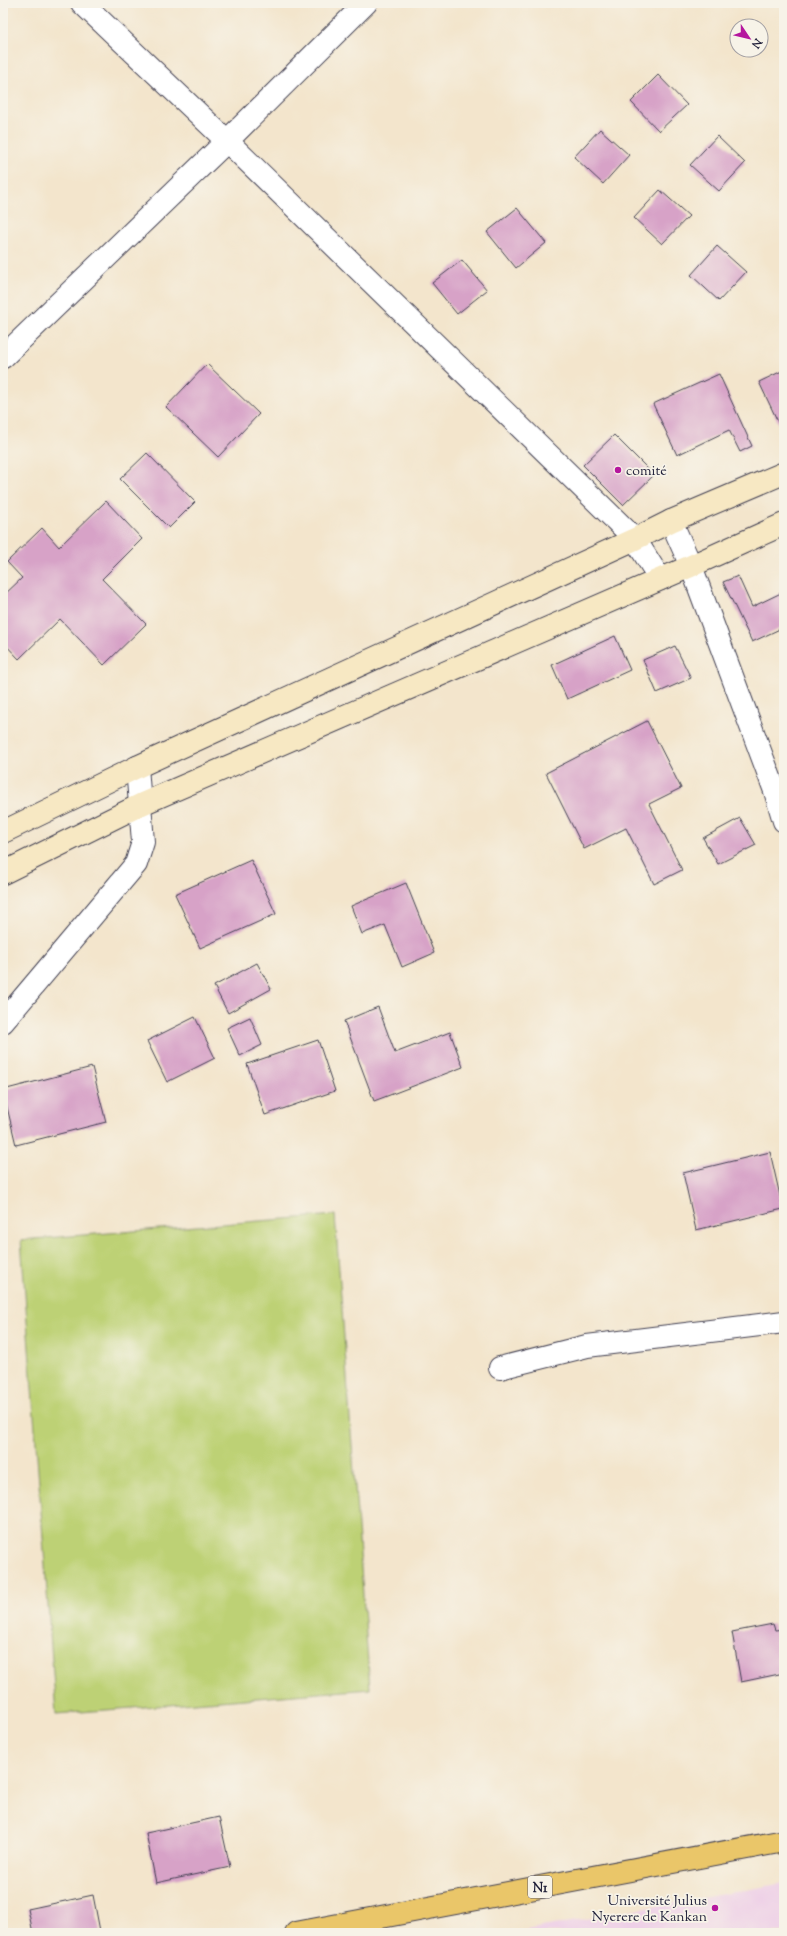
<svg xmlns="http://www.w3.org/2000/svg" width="787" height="1936" font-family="'Sorts Mill Goudy',serif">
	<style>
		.built { fill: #eed0e7 }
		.green { fill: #bdd175; stroke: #707a58 }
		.building { fill: #d7a2c7 }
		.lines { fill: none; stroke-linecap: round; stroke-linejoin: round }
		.street-casing { stroke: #413f51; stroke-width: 24 }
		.secondary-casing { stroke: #413f51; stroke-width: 24 }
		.highway-casing { stroke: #413f51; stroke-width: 24 }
		.street { stroke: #fff; stroke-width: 22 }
		.secondary { stroke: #f7e8c3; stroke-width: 22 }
		.highway { stroke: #eac669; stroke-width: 22 }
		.poi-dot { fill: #b5179e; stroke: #f7f3e8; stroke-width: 1.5 }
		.labels { text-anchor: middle; stroke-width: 3.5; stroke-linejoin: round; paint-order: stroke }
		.shield { fill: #f7f3e8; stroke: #62616f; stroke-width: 1 }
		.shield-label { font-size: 13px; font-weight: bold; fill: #22223b }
		.poi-label { font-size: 14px; fill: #22223b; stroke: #f7f3e8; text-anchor: start }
	</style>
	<rect width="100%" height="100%" fill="#f7f3e8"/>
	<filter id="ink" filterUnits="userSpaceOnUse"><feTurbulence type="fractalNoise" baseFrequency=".025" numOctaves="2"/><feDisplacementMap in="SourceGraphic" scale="8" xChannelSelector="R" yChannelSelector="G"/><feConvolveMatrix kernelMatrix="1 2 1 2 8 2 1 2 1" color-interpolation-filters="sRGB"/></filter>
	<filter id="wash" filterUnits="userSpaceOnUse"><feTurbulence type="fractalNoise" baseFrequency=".012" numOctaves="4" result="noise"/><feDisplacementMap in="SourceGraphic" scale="16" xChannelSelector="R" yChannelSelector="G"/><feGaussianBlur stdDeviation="0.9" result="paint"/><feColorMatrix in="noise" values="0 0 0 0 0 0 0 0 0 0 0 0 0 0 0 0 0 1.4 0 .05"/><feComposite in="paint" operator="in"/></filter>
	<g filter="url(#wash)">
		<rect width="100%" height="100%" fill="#f3e5cc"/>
		<path class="built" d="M784,1883V1933H509Z"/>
		<path class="green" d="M335,1215L370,1689L56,1714L21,1240Z"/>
		<g id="blocks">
			<path class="building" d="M658,75L687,105L659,131L631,102Z
				M600,129L629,155L603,184L574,157Z
				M717,136L745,163L719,191L690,165Z
				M660,190L689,216L662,244L634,218Z
				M517,208L546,243L516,268L487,232Z
				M717,246L746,272L719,301L691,275Z
				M462,260L487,290L457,314L432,283Z
				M207,364L259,414L218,457L166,407Z
				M784,370V422L779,424L759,382Z
				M719,374L752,446L740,452L729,430L677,455L653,404Z
				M614,435L654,475L623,505L583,465Z
				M147,453L195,502L169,528L120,479Z
				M106,501L142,539L102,579L146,624L104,665L60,619L19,659L3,642V596L22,578L7,562L42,528L59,547Z
				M738,576L752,607L781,593L784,601V627L752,642L723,582Z
				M615,636L630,670L567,699L552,665Z
				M675,646L691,678L657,693L643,660Z
				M647,721L681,788L649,804L682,870L654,884L626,828L584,849L546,773Z
				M740,818L756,845L718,864L703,838Z
				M251,860L276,914L200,948L175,894Z
				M406,883L434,953L402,967L385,925L362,934L351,906Z
				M257,963L271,989L228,1013L214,986Z
				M378,1007L395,1053L450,1032L463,1067L374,1101L344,1021Z
				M195,1017L215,1058L167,1082L147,1041Z
				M250,1017L262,1045L240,1056L227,1028Z
				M318,1040L335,1091L265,1115L247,1064Z
				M92,1067L106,1122L16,1145L3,1090Z
				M770,1152L783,1209L696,1230L683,1173Z
				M773,1624L775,1630L784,1629V1673L741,1682L732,1632Z
				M219,1817L230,1867L156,1883L146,1833Z
				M93,1895L100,1931L92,1933H33L28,1909Z"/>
		</g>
	</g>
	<g filter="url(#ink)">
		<use href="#blocks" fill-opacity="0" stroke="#413f51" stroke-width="1"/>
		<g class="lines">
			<defs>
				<path id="street" d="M82,3L227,141L635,539L660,579
					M3,357L227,141L366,3
					M671,521L691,566L775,791L784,821
					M3,1022L136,864L143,842L137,767
					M500,1368L587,1346L784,1322"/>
				<path id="secondary" d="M3,832L137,767L635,539L671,521L784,473
					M3,873L142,804L691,566L784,524"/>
				<path id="highway" d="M296,1933L784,1841"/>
			</defs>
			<use href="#street" class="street-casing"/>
			<use href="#secondary" class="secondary-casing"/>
			<use href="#highway" class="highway-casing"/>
			<use href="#street" class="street"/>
			<use href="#secondary" class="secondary"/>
			<use href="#highway" class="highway"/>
		</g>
	</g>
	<g class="poi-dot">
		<circle cx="618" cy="470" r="4"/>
		<circle cx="715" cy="1908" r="4"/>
	</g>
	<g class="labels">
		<rect class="shield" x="528" y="1876" width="24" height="22" rx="3"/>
		<g class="shield-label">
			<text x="540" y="1892">N1</text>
		</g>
		<g class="poi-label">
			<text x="626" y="475">comité</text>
			<text x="707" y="1905" text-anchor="end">Université Julius<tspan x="707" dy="16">Nyerere de Kankan</tspan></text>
		</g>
	</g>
	<rect width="787" height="1936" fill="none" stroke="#f7f3e8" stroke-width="16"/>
	<g transform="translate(749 38) rotate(125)"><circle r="19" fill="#f7f3e8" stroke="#a29fa3"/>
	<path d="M0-3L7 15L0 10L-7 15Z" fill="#b5179e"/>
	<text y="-6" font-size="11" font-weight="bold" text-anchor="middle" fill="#22223b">N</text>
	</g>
</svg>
